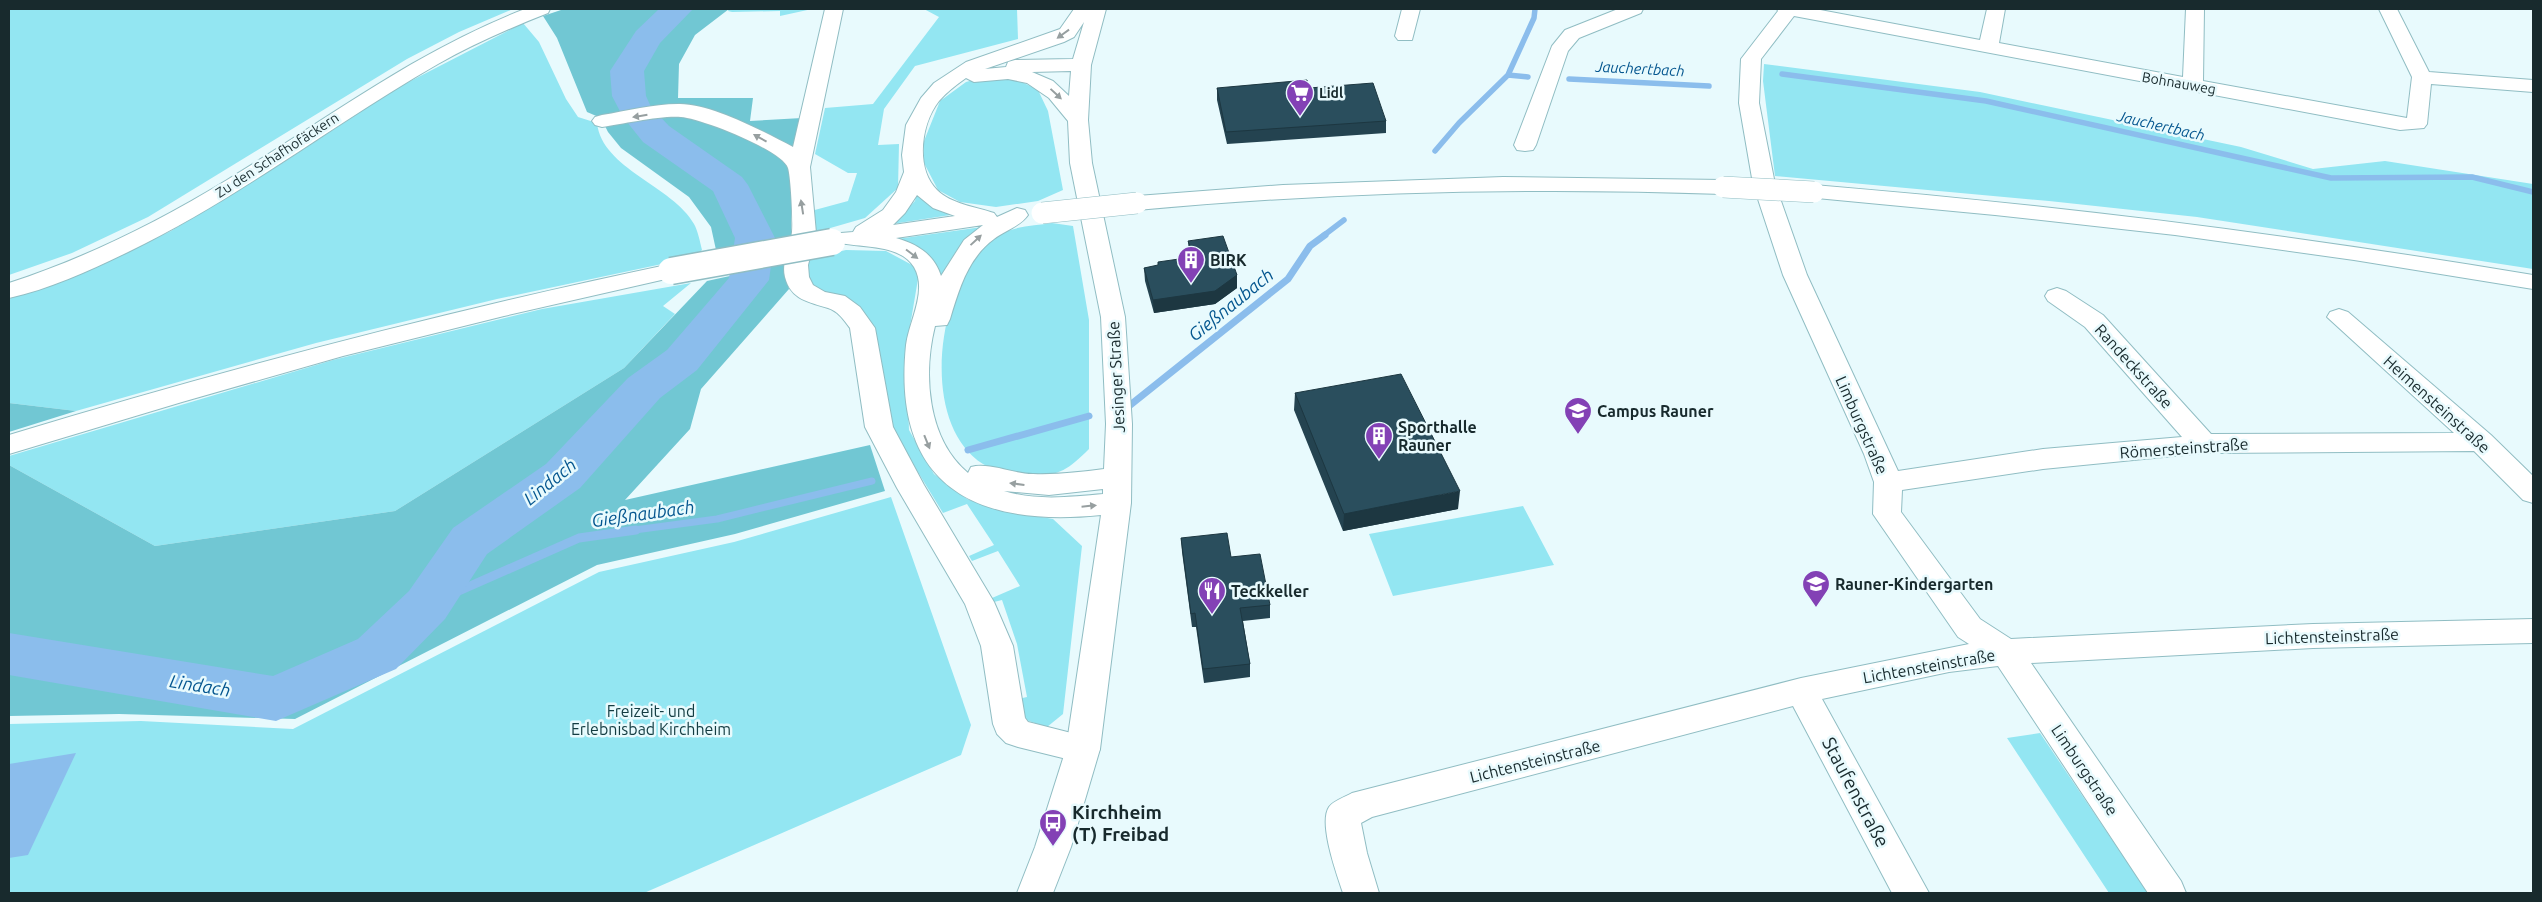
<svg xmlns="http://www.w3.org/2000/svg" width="2542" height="902" font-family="Ubuntu,sans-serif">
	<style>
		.green { fill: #93e6f2 }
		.forest { fill: #71c7d3 }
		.water { fill: #8bbdec }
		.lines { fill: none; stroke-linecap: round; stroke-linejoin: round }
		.stream-far2 { stroke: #8bbdec; stroke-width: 5.5 }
		.stream-far1 { stroke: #8bbdec; stroke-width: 7 }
		.stream { stroke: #8bbdec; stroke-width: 9 }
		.river { fill: #8bbdec; fill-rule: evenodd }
		.minor-casing { stroke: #90bdc3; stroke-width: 2 }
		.major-casing { stroke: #90bdc3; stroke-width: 2 }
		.minor { fill: #fff; fill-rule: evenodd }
		.major { fill: #fff; fill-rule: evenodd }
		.major-bridge-far1-casing { stroke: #90bdc3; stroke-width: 22; stroke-linecap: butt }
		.major-bridge-casing { stroke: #90bdc3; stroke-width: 29; stroke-linecap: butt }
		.major-bridge-far1 { stroke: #fff; stroke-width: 21 }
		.major-bridge { stroke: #fff; stroke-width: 26 }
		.wall { fill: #244350 }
		.shaded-wall { fill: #1d3741 }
		.building { fill: #2a4e5d; stroke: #1d3741 }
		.oneway { fill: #979fa0 }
		.labels { text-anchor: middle; stroke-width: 5; stroke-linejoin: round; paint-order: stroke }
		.far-street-label { font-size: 14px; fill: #182a2d; stroke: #e8fafd }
		.far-poi-label { font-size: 14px; font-weight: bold; fill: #182a2d; stroke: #e8fafd; text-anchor: start }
		.far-water-label { font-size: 15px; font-style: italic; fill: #04568f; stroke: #e8fafd }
		.poi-label { font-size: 16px; font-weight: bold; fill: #182a2d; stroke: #e8fafd; text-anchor: start }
		.street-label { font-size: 16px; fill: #182a2d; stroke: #e8fafd }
		.park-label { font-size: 16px; fill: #133c42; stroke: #e8fafd }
		.water-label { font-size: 18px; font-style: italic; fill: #04568f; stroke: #e8fafd }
		.near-street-label { font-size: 19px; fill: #182a2d; stroke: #e8fafd }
		.near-poi-label { font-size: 19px; font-weight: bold; fill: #182a2d; stroke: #e8fafd; text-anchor: start }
	</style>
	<rect width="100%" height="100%" fill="#e8fafd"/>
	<path class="green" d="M9,9H513L459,32L407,59L148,217L72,253L9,275Z
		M729,9H812L780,16V11L732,12L728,11Z
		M924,9H1017L1018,39L915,66L884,109L878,145L899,144L898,188L865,218L813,233L811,211L848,201L857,173H848L815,154L825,108L873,104L939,17Z
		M523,23L539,42L566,99L578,117L597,123C602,169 673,186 694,224C698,231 700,242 702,250L695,257L497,299L316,343L76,411L9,403V299L82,273L171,231L287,160L397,88Z
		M1764,64L1980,92L2241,147L2313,169L2385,161L2533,184V269L2197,217L2049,201L1775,176L1763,81Z
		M981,78L1016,79L1038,90L1048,111L1063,190L1038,201L996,207L960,202L938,190L924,163V141L940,101L966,82Z
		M917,190L957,214L892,224L915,201Z
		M1052,223L1073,226L1089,320V449C1065,473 1056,477 1023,475C1011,474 993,470 983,464C917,423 937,279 994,238C1010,226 1033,226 1052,223Z
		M982,227C961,240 952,257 940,278C930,251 923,248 897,239Z
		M846,250L886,251L914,266L918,279L906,350L909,430L934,474L967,499L995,509L1053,519L1082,546L1063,714L1047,727L1023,719L1018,699L1027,697L1017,644L1002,600L994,602L992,598L1020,586L998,551L972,561L969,556L994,545L967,504L943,513L886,420L871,326C856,291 833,307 813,286C810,283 807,277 805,272L807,259Z
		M691,283L663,306L675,314L624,368L395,511L155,546L9,465V456L333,360L542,309Z
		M891,497L971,725L961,755L644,893H9V724L141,721L293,729L599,572L734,542Z
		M1523,506L1554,565L1393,596L1369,534Z
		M2040,733L2148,893H2109L2007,738Z"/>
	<path class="forest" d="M564,9H729L695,35L679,64L678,98H753L750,121L802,118C793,158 791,197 791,237L716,250L711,227L689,197L621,148L608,132L601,118L587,112L557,38L543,16Z
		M784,264L789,289L701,389L690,429L625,500L870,445L885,491L735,534L597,565L295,719L119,714L9,716V465L155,546L395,511L624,368L707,281Z
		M9,403L76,411L9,432Z"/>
	<path class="water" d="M76,753L28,855L9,858V764Z"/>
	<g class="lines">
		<path class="stream-far2" d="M1782,74L1986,101L2331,178L2472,177L2533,192
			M1508,75L1528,77
			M1569,79L1709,86
			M1435,151L1459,123L1508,75L1534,18L1535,9
			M1323,236L1344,220"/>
		<path class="stream-far1" d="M1129,406L1288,279L1310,246L1325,235
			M968,450L1089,416
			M627,531L717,519L872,481"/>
		<path class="stream" d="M427,605L579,538L636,530"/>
		<path class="river" d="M659,9H693L660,43L644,71L646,96L651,107L669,126L742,177L748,185L775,238L769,280L697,370L660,398L580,488L487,554L445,619L396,669L276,721L9,675V633L273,676L358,639L409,591L453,528L546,464L628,378L667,350L729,278L735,238L713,191L643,142L623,117L612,96L610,71L636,31Z"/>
		<defs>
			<path id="minor" d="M525,9H550L548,13C510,28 473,44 438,64C333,124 238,199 128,252C91,270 50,289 9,298V283C86,258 158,222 227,180C326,120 416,51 525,9Z
				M825,9H843L810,167L816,233L808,265L809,277L813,285L825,292L845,296L860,307L875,328L893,427L924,485L994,602L1013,646L1025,718L1028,722L1095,739L1100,749L1095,759L1083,763L1018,747L1006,743L997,734L993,724L981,646L965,604L897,488L865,427L850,328C844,320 838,311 828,308C809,302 791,300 785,277C781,261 791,247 792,232C793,221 791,178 788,168C782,150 700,118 681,117C663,115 622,124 602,127L595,125L592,121L595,117L602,115C627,111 653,104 678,104C711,103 764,132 793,147Z
				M1402,9H1420L1412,40H1398L1395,36Z
				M1618,9H1643L1641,13L1579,38L1568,51L1536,145L1533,150L1525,151L1517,150L1514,145L1552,46L1565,30Z
				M1777,9H1815L1980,40L1987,9H2005L1999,43L2183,77L2186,9H2204L2203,81L2407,118L2412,77L2379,9H2397L2429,72L2533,80V92L2431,84L2427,124L2424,128L2400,130L1794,16L1761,59L1759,103L1775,184L1807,275L1898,471L2043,449L2182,437L2085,327L2048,301L2045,296L2048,291L2057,288L2066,291L2103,315L2211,434L2454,433L2327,317L2330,312L2339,309L2348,312L2491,435L2533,476V503L2523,500L2474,451L2204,453L2043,469L1902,490L1901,512L1980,619L2011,639L2313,624L2533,619V643L2313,648L2031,663L2181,881L2186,893H2148L1998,666L1949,672L1822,699L1929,893H1892L1793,706L1372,817L1361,823L1367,853L1379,893H1343C1337,875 1318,823 1329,807C1333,801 1345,797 1352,793L1801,678L1969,644L1958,637L1873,514L1874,482L1864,454L1783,275L1753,184L1739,103L1741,59L1778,11Z"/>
			<path id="major" d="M1074,9H1106L1091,65L1088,120L1092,163L1125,317L1132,424L1131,503L1100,749L1071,847L1053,893H1017L1035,847L1066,749L1101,515C973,528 892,484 906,345C909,321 928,291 914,267C900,244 863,248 841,243L837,238L841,233L853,232L856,227L883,210L896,192L904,172L902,155L906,125L921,98L934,83L966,62L1060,29ZM1084,22L1073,59L1015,60L1008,62L1006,67L985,69L1064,42L1074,37ZM1071,71L1069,96L1053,81L1032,72ZM966,78L974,82L1008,79L1027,83L1049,98L1068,121L1070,163L1101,317L1106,424L1104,469C1080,472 1057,475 1033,474C1013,474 989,462 971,467L968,473C927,439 923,374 935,326L947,325L950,319C959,289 968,258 994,239C1004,231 1021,226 1028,215L1025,210L1017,208L997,217L994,213C976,207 951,204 937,190C915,168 921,124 939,101C947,92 956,85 966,78ZM917,195L933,208L955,216L893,225L905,213ZM983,225L964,240L941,276C934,254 917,244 896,238ZM1103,489V494C1070,497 1036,501 1004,491L1049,495Z
				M1503,177L1723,180L1731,182L1734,187L1731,192L1723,194C1527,187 1332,192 1137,210L1129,208L1126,203L1129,198L1137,196L1283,185Z
				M1814,185C2055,205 2294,235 2533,275V289L2354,260L2175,235L1995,215L1806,197L1803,192L1806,187Z
				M671,264L679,266L683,271L679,276L504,316L343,356L182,402L9,454V435C227,369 447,311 671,264Z"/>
		</defs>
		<use href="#minor" class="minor-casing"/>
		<use href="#major" class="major-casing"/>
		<use href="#minor" class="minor"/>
		<use href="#major" class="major"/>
		<defs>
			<path id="major-bridge-far1" d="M1723,187L1814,192
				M1042,213L1137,203"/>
			<path id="major-bridge" d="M671,271L832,242"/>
		</defs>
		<use href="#major-bridge-far1" class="major-bridge-far1-casing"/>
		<use href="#major-bridge" class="major-bridge-casing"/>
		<use href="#major-bridge-far1" class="major-bridge-far1"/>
		<use href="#major-bridge" class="major-bridge"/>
	</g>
	<path class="wall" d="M1217,88H1309L1386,121V133L1227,144L1217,100Z
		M1188,241L1237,275V288L1215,304L1154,313L1145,281L1144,268L1158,266L1185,259V256L1189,255Z
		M1295,393L1458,509L1343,531L1294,410Z
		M1181,538L1231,557L1270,605V618L1243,621L1250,664V677L1204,683L1196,627H1192L1182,552Z"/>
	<path class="shaded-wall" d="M1237,275V288L1215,304L1154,313L1153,300Z
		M1460,491L1458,509L1343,531L1344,514Z"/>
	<path class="building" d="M1307,80L1309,88L1373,83L1386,121L1226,132L1217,88Z
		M1223,236L1237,275L1215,291L1153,300L1144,268L1158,265V262L1186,258L1185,256L1193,254L1188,241Z
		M1401,374L1460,491L1344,514L1295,393Z
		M1227,533L1231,557L1260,554L1270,605L1240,608L1250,664L1203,669L1195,613L1191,614L1181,538Z"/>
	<defs><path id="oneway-solid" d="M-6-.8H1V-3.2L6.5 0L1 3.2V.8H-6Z" transform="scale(1.25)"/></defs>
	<g class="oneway">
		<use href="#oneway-solid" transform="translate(1063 34) rotate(144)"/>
		<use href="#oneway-solid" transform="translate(1056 94) rotate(43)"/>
		<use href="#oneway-solid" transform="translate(640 116) rotate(171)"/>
		<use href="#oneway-solid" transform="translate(760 138) rotate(-151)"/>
		<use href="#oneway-solid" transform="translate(802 207) rotate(-99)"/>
		<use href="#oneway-solid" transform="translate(976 240) rotate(-43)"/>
		<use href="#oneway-solid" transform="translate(912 254) rotate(37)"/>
		<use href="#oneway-solid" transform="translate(927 442) rotate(68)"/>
		<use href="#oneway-solid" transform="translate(1017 484) rotate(-173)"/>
		<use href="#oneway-solid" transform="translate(1089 506) rotate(-6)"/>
	</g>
	<defs>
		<symbol id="supermarket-pin" viewBox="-11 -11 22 30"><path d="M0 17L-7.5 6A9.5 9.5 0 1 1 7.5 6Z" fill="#8341b5" stroke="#e8fafd"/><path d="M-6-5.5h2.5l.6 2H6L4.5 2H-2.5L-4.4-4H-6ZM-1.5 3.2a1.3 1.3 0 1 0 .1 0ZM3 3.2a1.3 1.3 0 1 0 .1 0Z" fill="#fff"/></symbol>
		<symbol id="building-pin" viewBox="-11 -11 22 30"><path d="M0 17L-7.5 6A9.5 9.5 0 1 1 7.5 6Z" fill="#8341b5" stroke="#e8fafd"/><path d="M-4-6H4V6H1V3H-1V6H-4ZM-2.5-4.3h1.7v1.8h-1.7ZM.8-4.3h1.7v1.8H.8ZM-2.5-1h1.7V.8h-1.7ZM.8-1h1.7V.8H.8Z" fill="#fff"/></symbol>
		<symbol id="school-pin" viewBox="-11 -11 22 30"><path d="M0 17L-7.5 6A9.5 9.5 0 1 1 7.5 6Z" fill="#8341b5" stroke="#e8fafd"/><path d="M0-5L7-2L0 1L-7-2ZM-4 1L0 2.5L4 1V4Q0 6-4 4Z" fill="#fff"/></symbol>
		<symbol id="restaurant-pin" viewBox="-11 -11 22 30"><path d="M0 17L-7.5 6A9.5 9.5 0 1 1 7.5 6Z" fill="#8341b5" stroke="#e8fafd"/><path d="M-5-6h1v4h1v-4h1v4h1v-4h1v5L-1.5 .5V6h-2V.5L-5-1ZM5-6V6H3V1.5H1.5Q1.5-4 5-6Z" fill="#fff"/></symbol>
		<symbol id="bus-pin" viewBox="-11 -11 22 30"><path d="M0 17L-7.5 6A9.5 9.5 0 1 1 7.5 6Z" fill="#8341b5" stroke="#e8fafd"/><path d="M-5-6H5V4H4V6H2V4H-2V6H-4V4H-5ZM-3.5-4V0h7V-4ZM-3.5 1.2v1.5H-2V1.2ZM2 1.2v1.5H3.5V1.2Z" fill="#fff"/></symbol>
	</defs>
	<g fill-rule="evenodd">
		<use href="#supermarket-pin" x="1284" y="77" width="32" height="43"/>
		<use href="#building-pin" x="1175" y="244" width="32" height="43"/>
		<use href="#school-pin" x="1562" y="395" width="32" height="43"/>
		<use href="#building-pin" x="1363" y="420" width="32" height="43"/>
		<use href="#school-pin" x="1800" y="568" width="32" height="43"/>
		<use href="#restaurant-pin" x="1196" y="575" width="32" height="43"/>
		<use href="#bus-pin" x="1037" y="807" width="32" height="43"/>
	</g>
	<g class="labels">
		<g class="far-street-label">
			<text transform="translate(2179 83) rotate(10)" y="5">Bohnauweg</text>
			<text transform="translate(277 155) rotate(-33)" y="5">Zu den Schafhofäckern</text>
		</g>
		<g class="far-poi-label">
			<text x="1319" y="98">Lidl</text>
		</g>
		<g class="far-water-label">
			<text transform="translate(1640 69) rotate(3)" y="5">Jauchertbach</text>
			<text transform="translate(2161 126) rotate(13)" y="5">Jauchertbach</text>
		</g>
		<g class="poi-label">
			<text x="1210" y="266">BIRK</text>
			<text x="1597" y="417">Campus Rauner</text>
			<text x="1398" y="433">Sporthalle<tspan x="1398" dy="18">Rauner</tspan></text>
			<text x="1835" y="590">Rauner-Kindergarten</text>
			<text x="1231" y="597">Teckkeller</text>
		</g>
		<g class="street-label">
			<text transform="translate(2134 366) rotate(48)" y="6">Randeckstraße</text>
			<text transform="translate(1116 377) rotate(-93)" y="6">Jesinger Straße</text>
			<text transform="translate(2437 404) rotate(42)" y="6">Heimensteinstraße</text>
			<text transform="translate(1862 425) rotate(66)" y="6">Limburgstraße</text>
			<text transform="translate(2184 448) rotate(-4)" y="6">Römersteinstraße</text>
			<text transform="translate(2332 636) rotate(-2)" y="6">Lichtensteinstraße</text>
			<text transform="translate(1929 666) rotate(-10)" y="6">Lichtensteinstraße</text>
			<text transform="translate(1535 761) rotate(-14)" y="6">Lichtensteinstraße</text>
			<text transform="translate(2085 770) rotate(56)" y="6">Limburgstraße</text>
		</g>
		<g class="park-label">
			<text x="651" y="717">Freizeit- und<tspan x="651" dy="18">Erlebnisbad Kirchheim</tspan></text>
		</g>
		<g class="water-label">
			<text transform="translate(1231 305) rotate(-39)" y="6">Gießnaubach</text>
			<text transform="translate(550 482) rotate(-39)" y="6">Lindach</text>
			<text transform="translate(643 514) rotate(-8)" y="6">Gießnaubach</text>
			<text transform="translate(200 686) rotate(9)" y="6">Lindach</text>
		</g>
		<g class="near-street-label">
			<text transform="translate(1856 792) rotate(62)" y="7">Staufenstraße</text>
		</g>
		<g class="near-poi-label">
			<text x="1072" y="819">Kirchheim<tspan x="1072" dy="22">(T) Freibad</tspan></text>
		</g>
	</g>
	<rect width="2542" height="902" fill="none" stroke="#182a2d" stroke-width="20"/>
</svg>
